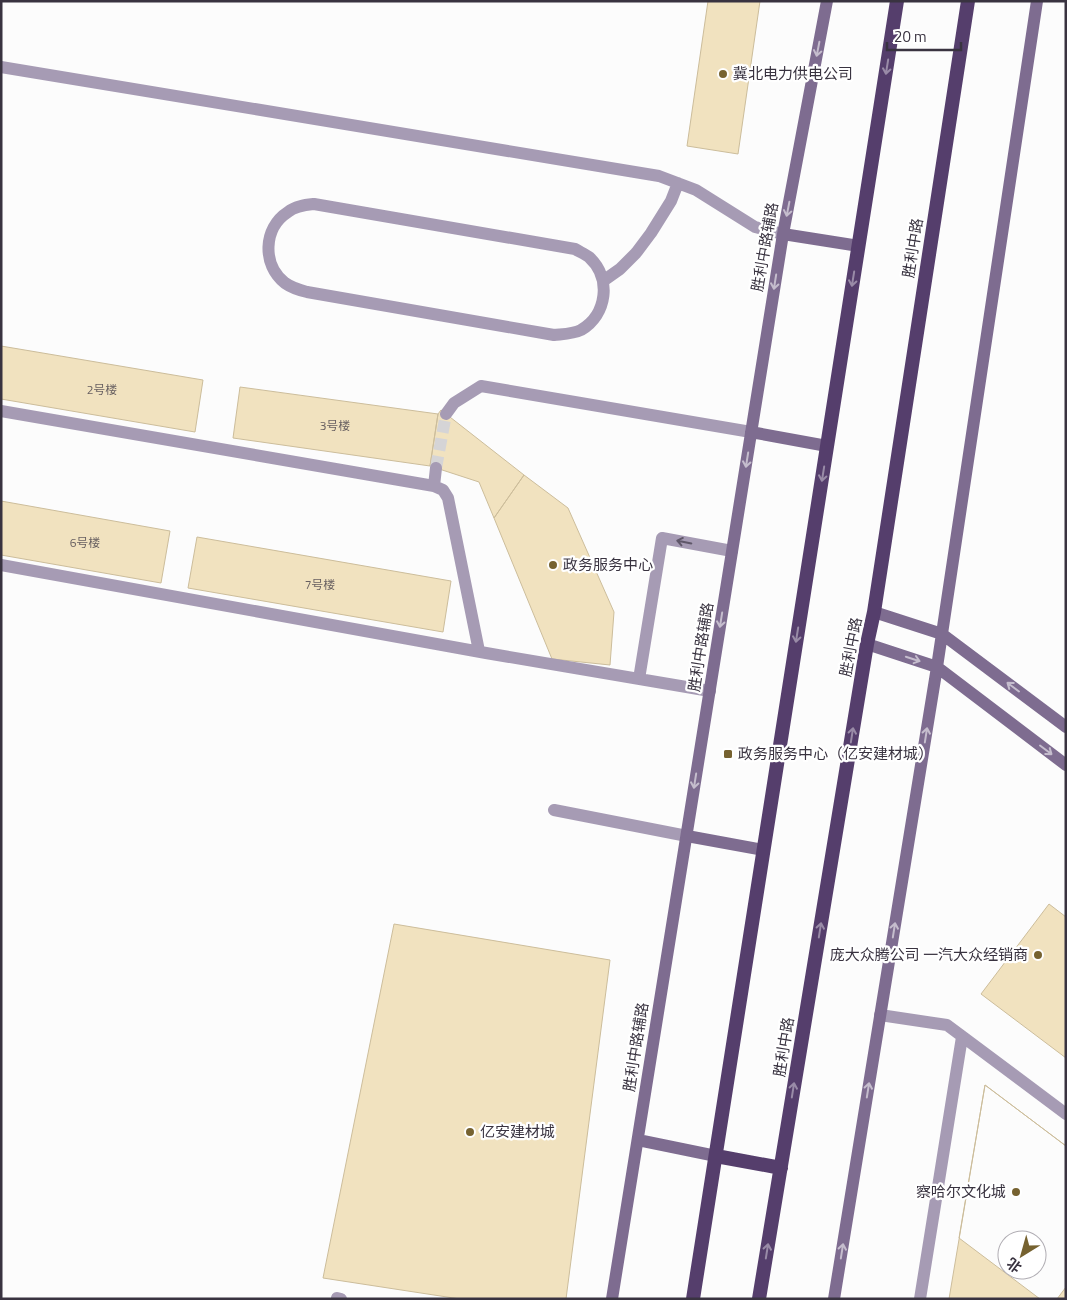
<svg xmlns="http://www.w3.org/2000/svg" width="1067" height="1300" font-family="'Titillium Web','Noto Sans SC',sans-serif">
	<style>
		.building { fill: #f1e2bf; stroke: #ccbd9b; fill-rule: evenodd }
		.lines { fill: none; stroke-linecap: round; stroke-linejoin: round }
		.minor-tunnel { stroke: #d5d4d6; stroke-width: 12; stroke-dasharray: 12 6; stroke-linecap: butt }
		.service { stroke: #a69bb4; stroke-width: 12 }
		.minor { stroke: #a69bb4; stroke-width: 12 }
		.secondary { stroke: #7e6c90; stroke-width: 12 }
		.trunk { stroke: #553e6c; stroke-width: 14 }
		.oneway { stroke: #c5bdcd }
		.oneway2 { stroke: #998ba7 }
		.oneway3 { stroke: #5f5769 }
		.poi-dot { fill: #766230; stroke: #fff; stroke-width: 2 }
		.labels { text-anchor: middle; stroke-width: 4.5; stroke-linejoin: round; paint-order: stroke }
		.number-label { font-size: 12px; fill: #675f60 }
		.poi-label { font-size: 15px; fill: #393340; stroke: #fff; text-anchor: start }
		.street-label { font-size: 15px; fill: #393340; stroke: #fff }
	</style>
	<rect width="100%" height="100%" fill="#fcfcfc"/>
	<path class="building" d="M708,1H760L738,154L687,146Z
		M1,346L203,380L195,432L1,399Z
		M240,387L438,414L430,466L233,438Z
		M441,410L524,475L494,518L479,482L430,466L438,414Z
		M524,475L568,508L614,612L610,665L552,659L494,518Z
		M1,501L170,531L161,583L1,555Z
		M197,537L451,581L443,632L188,588Z
		M1049,904L1066,917V1058L981,994Z
		M394,924L610,960L566,1299H460L323,1278Z
		M985,1085L1066,1146V1299H949ZM1007,1240H1037V1270H1007Z
		M985,1085L1066,1146V1287L1057,1299H1040L959,1238ZM1007,1240H1037V1270H1007Z"/>
	<g class="lines">
		<path class="minor-tunnel" d="M436,468L446,414"/>
		<path class="service" d="M1,67L659,176L696,190L755,227L783,234
			M314,204L575,249C580,252 585,254 589,257C612,278 607,315 581,330C573,334 563,334 554,335L307,292C299,290 292,288 285,283C262,265 263,228 288,212C295,206 305,205 314,204Z
			M603,281L620,269L636,253L651,233L671,201L678,183
			M554,810L687,836
			M880,1015L947,1025L1066,1114
			M920,1299L962,1037"/>
		<path class="minor" d="M1,411L434,486L443,490L448,498L479,651
			M446,414L454,403L481,386L751,432
			M434,486L436,468
			M1,565L486,653L710,691
			M639,679L662,538L732,551
			M337,1298L341,1299"/>
		<path class="secondary" d="M783,234L859,246
			M751,432L827,446
			M874,612L942,634L1066,727
			M867,644L937,667L1066,765
			M687,836L764,850
			M638,1140L716,1156
			M612,1299L783,234L827,1
			M834,1299L937,667L1037,1"/>
		<path class="trunk" d="M716,1156L781,1168
			M693,1299L897,1
			M759,1299L867,644L874,612L968,1"/>
	</g>
	<defs><path id="oneway-shaft" d="M-6 0H5M1.5-3L5.5 0L1.5 3" fill="none" stroke-width="1.6" stroke-linecap="round" stroke-linejoin="round" transform="scale(1.25)"/></defs>
	<g class="oneway">
		<use href="#oneway-shaft" transform="translate(818 49) rotate(101)"/>
		<use href="#oneway-shaft" transform="translate(788 209) rotate(101)"/>
		<use href="#oneway-shaft" transform="translate(775 282) rotate(99)"/>
		<use href="#oneway-shaft" transform="translate(747 460) rotate(99)"/>
		<use href="#oneway-shaft" transform="translate(721 620) rotate(99)"/>
		<use href="#oneway-shaft" transform="translate(913 659) rotate(18)"/>
		<use href="#oneway-shaft" transform="translate(1013 687) rotate(-143)"/>
		<use href="#oneway-shaft" transform="translate(926 735) rotate(-81)"/>
		<use href="#oneway-shaft" transform="translate(1046 750) rotate(37)"/>
		<use href="#oneway-shaft" transform="translate(695 781) rotate(99)"/>
		<use href="#oneway-shaft" transform="translate(894 930) rotate(-81)"/>
		<use href="#oneway-shaft" transform="translate(868 1090) rotate(-81)"/>
		<use href="#oneway-shaft" transform="translate(842 1251) rotate(-81)"/>
	</g>
	<g class="oneway2">
		<use href="#oneway-shaft" transform="translate(887 67) rotate(99)"/>
		<use href="#oneway-shaft" transform="translate(853 279) rotate(99)"/>
		<use href="#oneway-shaft" transform="translate(823 474) rotate(99)"/>
		<use href="#oneway-shaft" transform="translate(797 635) rotate(99)"/>
		<use href="#oneway-shaft" transform="translate(852 735) rotate(-81)"/>
		<use href="#oneway-shaft" transform="translate(820 930) rotate(-81)"/>
		<use href="#oneway-shaft" transform="translate(793 1090) rotate(-81)"/>
		<use href="#oneway-shaft" transform="translate(767 1251) rotate(-81)"/>
	</g>
	<use class="oneway3" href="#oneway-shaft" transform="translate(684 542) rotate(-169)"/>
	<g class="poi-dot">
		<circle cx="723" cy="74" r="5"/>
		<circle cx="553" cy="565" r="5"/>
		<rect x="723" y="749" width="10" height="10" rx="2.5"/>
		<circle cx="1038" cy="955" r="5"/>
		<circle cx="470" cy="1132" r="5"/>
		<circle cx="1016" cy="1192" r="5"/>
	</g>
	<g class="labels">
		<g class="number-label">
			<text x="102" y="394">2号楼</text>
			<text x="335" y="430">3号楼</text>
			<text x="85" y="547">6号楼</text>
			<text x="320" y="589">7号楼</text>
		</g>
		<g class="poi-label">
			<text x="733" y="79">冀北电力供电公司</text>
			<text x="563" y="570">政务服务中心</text>
			<text x="738" y="759">政务服务中心（亿安建材城）</text>
			<text x="1028" y="960" text-anchor="end">庞大众腾公司 一汽大众经销商</text>
			<text x="480" y="1137">亿安建材城</text>
			<text x="1006" y="1197" text-anchor="end">察哈尔文化城</text>
		</g>
		<g class="street-label">
			<text transform="translate(765 247) rotate(-80)" y="5">胜利中路辅路</text>
			<text transform="translate(913 248) rotate(-81)" y="5">胜利中路</text>
			<text transform="translate(701 647) rotate(-81)" y="5">胜利中路辅路</text>
			<text transform="translate(851 647) rotate(-79)" y="5">胜利中路</text>
			<text transform="translate(636 1047) rotate(-81)" y="5">胜利中路辅路</text>
			<text transform="translate(784 1047) rotate(-81)" y="5">胜利中路</text>
		</g>
	</g>
	<rect width="1067" height="1300" fill="none" stroke="#393340" stroke-width="5"/>
	<g transform="translate(1022 1255) rotate(217)"><circle r="24" fill="#ffffff" stroke="#b0adb3"/>
	<path d="M0-4L9 19L0 12L-9 19Z" fill="#766230"/>
	<text y="-8" font-size="14" font-weight="bold" text-anchor="middle" fill="#393340">北</text>
	</g>
	<path d="M887 42v8h74v-8" fill="none" stroke="#393340" stroke-width="2.5"/>
	<text x="894" y="42" font-size="15" fill="#393340" stroke="#ffffff" stroke-width="4" paint-order="stroke">20 m</text>
</svg>
